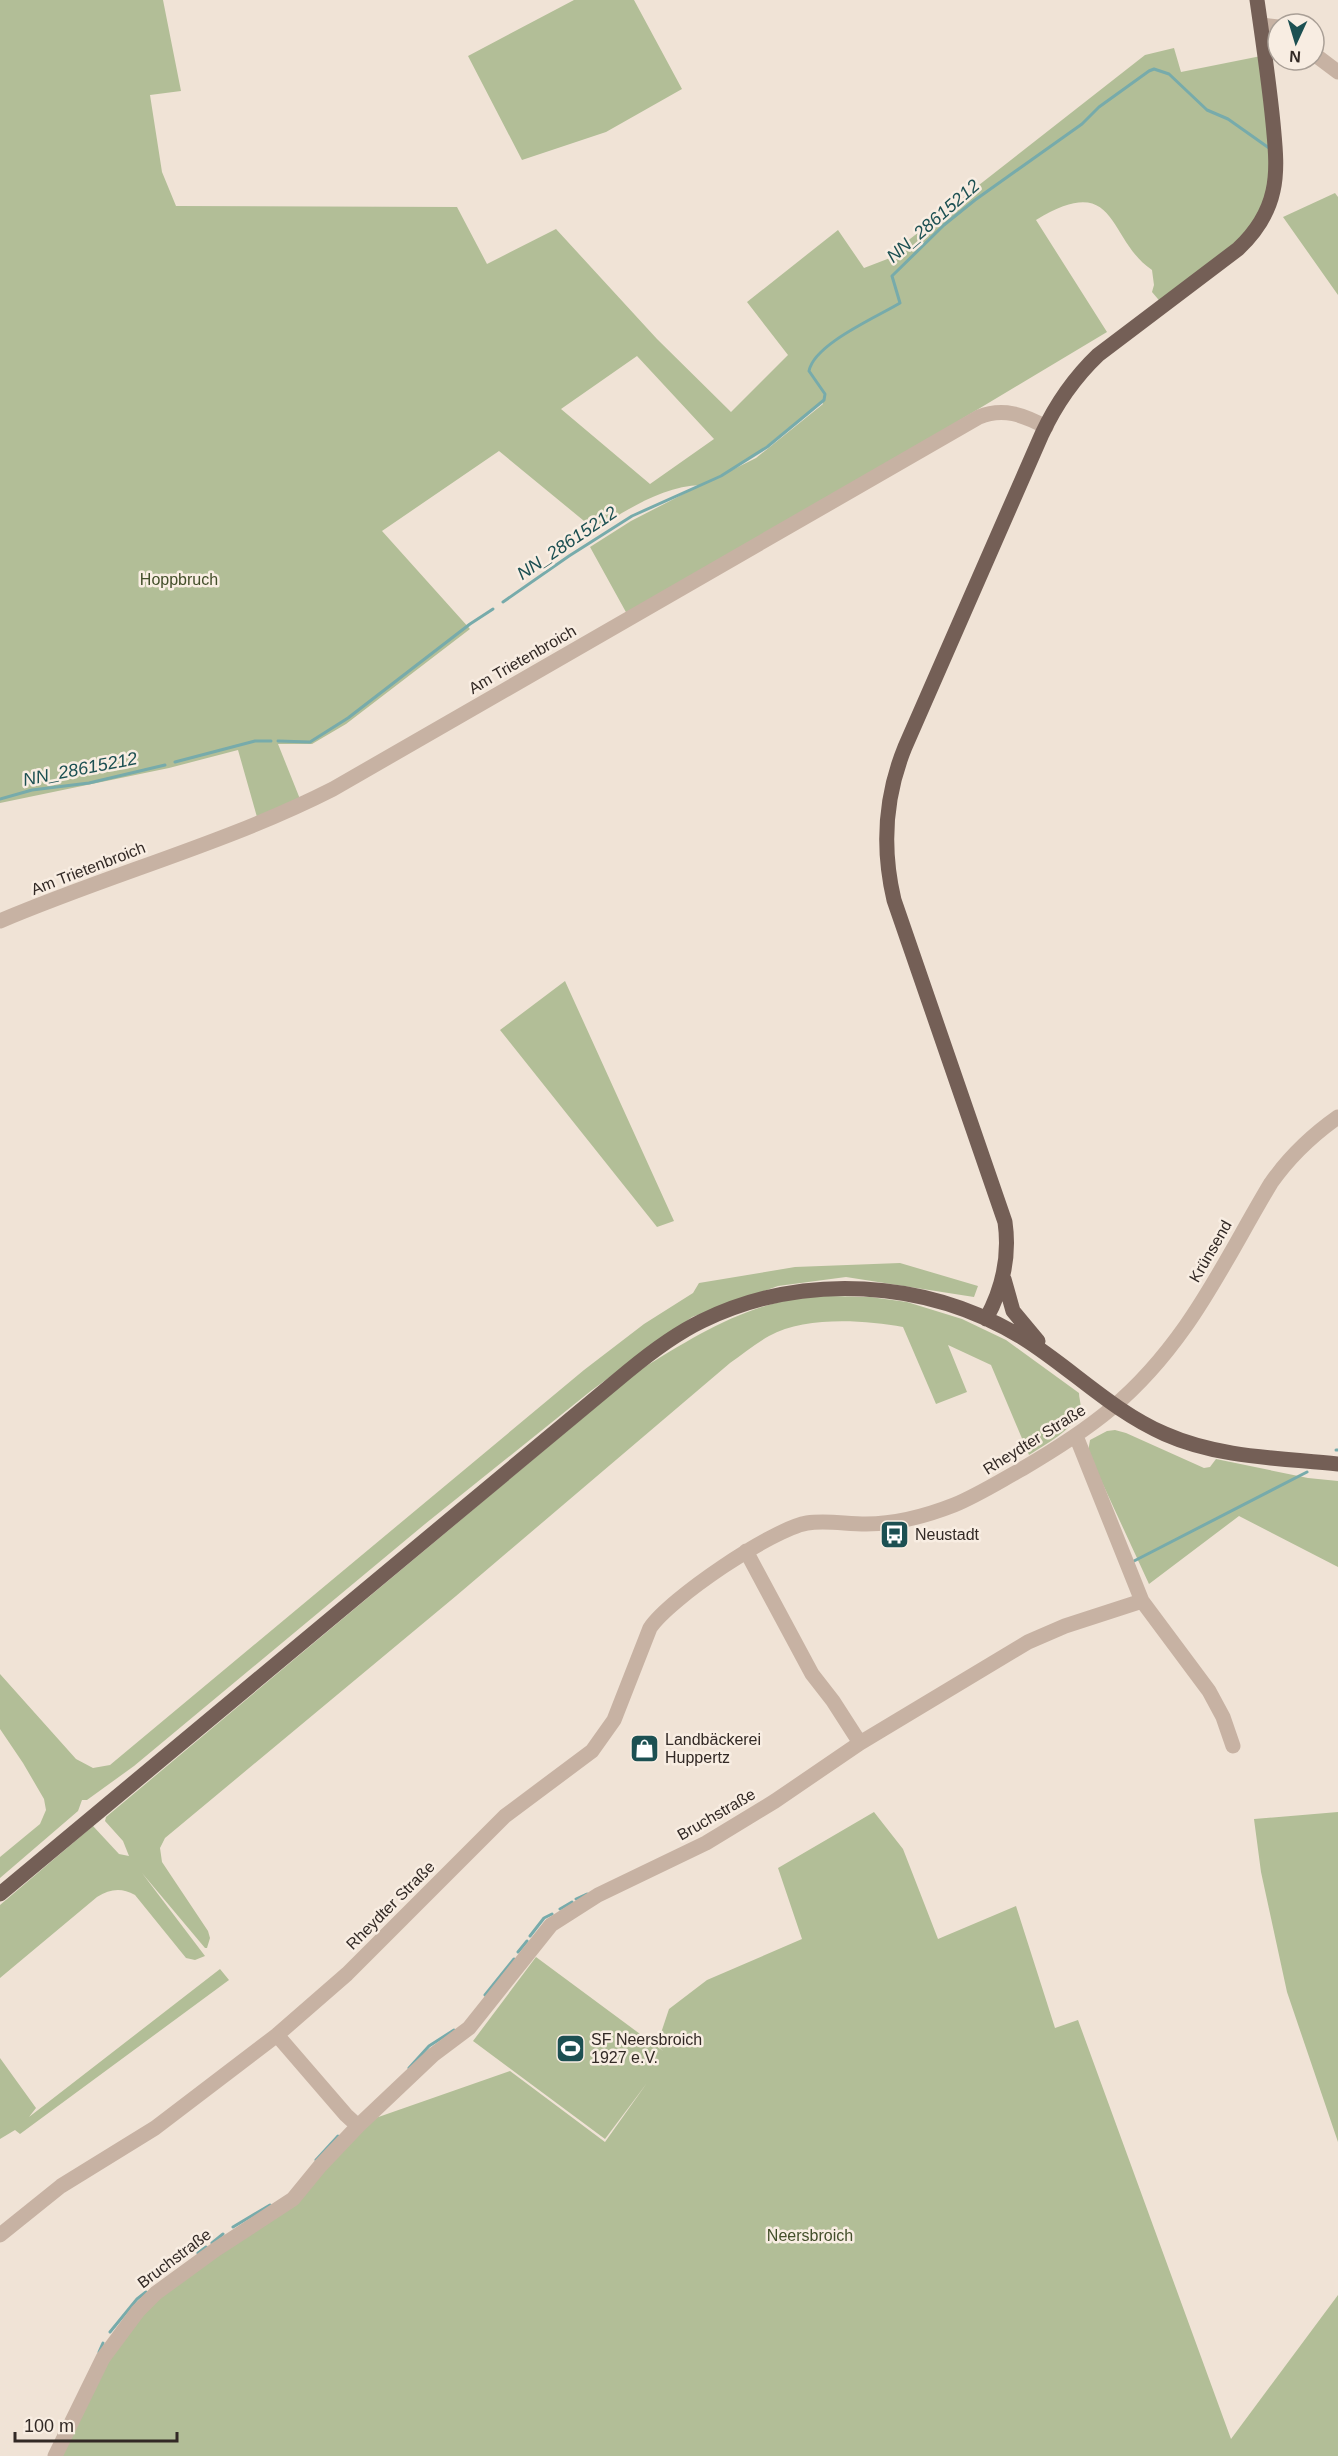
<svg xmlns="http://www.w3.org/2000/svg" width="1338" height="2456" font-family="Helvetica,sans-serif">
	<style>
		.green { fill: #b2be97; fill-rule: evenodd }
		.lines { fill: none; stroke-linecap: round; stroke-linejoin: round }
		.stream { stroke: #77abab; stroke-width: 3 }
		.minor { stroke: #c7b2a3; stroke-width: 15 }
		.major { stroke: #745f56; stroke-width: 15 }
		.labels { text-anchor: middle; stroke-width: 5; stroke-linejoin: round; paint-order: stroke }
		.park-label { font-size: 16px; fill: #434f2a; stroke: #f8ede2 }
		.street-label { font-size: 16px; fill: #322925; stroke: #f8ede2 }
		.poi-label { font-size: 16px; fill: #322925; stroke: #f8ede2; text-anchor: start }
		.water-label { font-size: 18px; font-style: italic; fill: #1c5052; stroke: #f8ede2 }
	</style>
	<rect width="100%" height="100%" fill="#f0e3d6"/>
	<path class="green" d="M0,0H163L181,91L150,95L162,172L176,206L457,207L487,264L556,229L657,339L731,412L788,355L747,302L838,230L864,268L890,258L901,246L1145,55L1174,48L1181,72L1266,55L1275,145L1265,216L1163,305L1152,292L1154,285L1152,270C1106,239 1119,170 1036,220L1107,332L865,477L627,614L590,547L631,521L701,485C663,486 626,510 595,530L499,451L382,531L470,629L346,724L312,744H278L300,799L257,817L238,750L169,768L0,803ZM637,356L714,439L650,484L561,409ZM822,401L823,404L756,458L720,476L754,456Z
		M574,0H634L682,89L606,132L522,160L468,56Z
		M1335,193L1338,197V295L1283,217Z
		M565,981L674,1221L657,1227L500,1030Z
		M900,1263L978,1286L974,1297L846,1277L778,1286L692,1317L592,1390L425,1524L134,1766L87,1800H82L78,1811L0,1878V1857L40,1824L46,1810L44,1799L23,1763L0,1729V1674L76,1759L93,1768L110,1765L584,1370L644,1324L693,1293L699,1283L795,1267Z
		M870,1297L907,1302L962,1319L1006,1340L1079,1393C1079,1399 1082,1405 1080,1412C1075,1428 1043,1446 1029,1455L991,1365L948,1345L967,1392L936,1404L903,1327C864,1320 805,1316 769,1336C755,1344 743,1354 730,1363L456,1596L165,1838L160,1848L162,1862L208,1931L210,1938L207,1948H205L142,1873L205,1956L195,1960L186,1958L135,1895C121,1887 110,1889 97,1897L0,1978V1905L93,1826L119,1854L129,1856L123,1841L105,1821L106,1817L640,1370C690,1339 740,1307 800,1298C822,1294 847,1297 870,1297Z
		M1115,1430L1126,1433L1204,1468L1210,1467L1216,1459L1308,1478L1338,1481V1567L1239,1516L1149,1584L1088,1452L1090,1440L1107,1431Z
		M874,1812L903,1849L938,1939L1016,1906L1055,2028L1078,2020L1231,2439L1338,2295V2456H59L116,2343L145,2306L293,2203L367,2121L510,2071L605,2142L647,2083L605,2139L473,2041L536,1957L663,2051L657,2045L669,2009L707,1980L802,1939L778,1868Z
		M1338,1812V2142L1287,1992L1261,1872L1254,1819Z
		M220,1969L229,1980L20,2134L15,2130L0,2139V2058L36,2108L29,2117Z"/>
	<g class="lines">
		<path class="stream" d="M503,602L569,556L632,516L721,476L767,447L824,400L825,394L809,371C814,344 877,317 900,303L892,276L944,225L975,200L1082,124L1099,107L1149,71L1154,69L1169,74L1207,110L1228,119L1269,148
			M278,741L310,742L348,718L470,624L493,609
			M175,762L255,741H271
			M0,799L32,790L89,783L165,765
			M1336,1450H1338
			M1134,1561L1307,1472
			M576,1899L587,1894
			M560,1909L572,1902
			M530,1936L544,1918L552,1914
			M518,1952L527,1941
			M485,1995L514,1959
			M409,2068L429,2046L454,2030
			M316,2160L338,2136
			M233,2227L270,2205
			M212,2243L223,2234
			M198,2253L206,2247
			M110,2332L137,2299L146,2292
			M99,2352L103,2343"/>
		<path class="minor" d="M1262,25L1278,27
			M1314,54L1338,72
			M0,921C110,874 227,843 333,789L979,417C1003,407 1024,415 1046,427
			M1076,1436L1142,1601L1209,1691L1223,1717L1233,1746
			M746,1551L812,1674L833,1701L860,1743
			M277,2035L346,2115L358,2126
			M0,2235L61,2186L155,2128L277,2035L347,1974L505,1816L592,1751L614,1720L650,1628C669,1599 772,1529 807,1523C826,1520 846,1524 866,1524C896,1524 926,1516 954,1505C978,1495 1000,1481 1022,1469C1092,1428 1137,1395 1185,1327C1217,1282 1242,1231 1271,1183C1290,1156 1311,1136 1338,1117
			M55,2456L103,2358L138,2311L156,2293L215,2250L293,2199L320,2166L358,2126L433,2055L469,2028L551,1925L598,1895L706,1843L775,1801L860,1743L1028,1642L1065,1626L1142,1601"/>
		<path class="major" d="M1004,1279L1013,1311L1038,1341
			M986,1319C1003,1288 1010,1257 1005,1222L894,900C882,849 885,796 905,747L1042,434C1056,404 1074,378 1098,355L1238,249C1255,233 1268,214 1273,191C1278,169 1275,145 1273,123C1269,82 1263,41 1257,0
			M0,1894L627,1372C650,1353 675,1334 702,1321C803,1272 926,1279 1023,1338C1071,1368 1112,1411 1165,1434C1219,1458 1280,1458 1338,1464"/>
	</g>
	<defs>
		<symbol id="bus-square" viewBox="-11 -11 22 22"><rect x="-9" y="-9" width="18" height="18" rx="4" fill="#1c5052" stroke="#f8ede2"/><path d="M-5-6H5V4H4V6H2V4H-2V6H-4V4H-5ZM-3.5-4V0h7V-4ZM-3.5 1.2v1.5H-2V1.2ZM2 1.2v1.5H3.5V1.2Z" fill="#fff"/></symbol>
		<symbol id="shop-square" viewBox="-11 -11 22 22"><rect x="-9" y="-9" width="18" height="18" rx="4" fill="#1c5052" stroke="#f8ede2"/><path d="M-5-2.5h2.3a2.7 3.5 0 0 1 5.4 0H5L5.5 6h-11ZM-1.5-2.5h3a1.5 2.3 0 0 0-3 0Z" fill="#fff"/></symbol>
		<symbol id="stadium-square" viewBox="-11 -11 22 22"><rect x="-9" y="-9" width="18" height="18" rx="4" fill="#1c5052" stroke="#f8ede2"/><path d="M0-5a6.5 5 0 1 0 0 10a6.5 5 0 1 0 0-10ZM-3.5-1.8h7v3.6h-7Z" fill="#fff"/></symbol>
	</defs>
	<g fill-rule="evenodd">
		<use href="#bus-square" x="878" y="1518" width="33" height="33"/>
		<use href="#shop-square" x="628" y="1732" width="33" height="33"/>
		<use href="#stadium-square" x="554" y="2032" width="33" height="33"/>
	</g>
	<g class="labels">
		<g class="park-label">
			<text x="179" y="585">Hoppbruch</text>
			<text x="810" y="2241">Neersbroich</text>
		</g>
		<g class="street-label">
			<text transform="translate(522 659) rotate(-30)" y="6">Am Trietenbroich</text>
			<text transform="translate(88 868) rotate(-21)" y="6">Am Trietenbroich</text>
			<text transform="translate(1210 1251) rotate(-60)" y="6">Krünsend</text>
			<text transform="translate(1034 1439) rotate(-32)" y="6">Rheydter Straße</text>
			<text transform="translate(716 1814) rotate(-30)" y="6">Bruchstraße</text>
			<text transform="translate(390 1905) rotate(-45)" y="6">Rheydter Straße</text>
			<text transform="translate(174 2258) rotate(-37)" y="6">Bruchstraße</text>
		</g>
		<g class="poi-label">
			<text x="915" y="1540">Neustadt</text>
			<text x="665" y="1745">Landbäckerei<tspan x="665" dy="18">Huppertz</tspan></text>
			<text x="591" y="2045">SF Neersbroich<tspan x="591" dy="18">1927 e.V.</tspan></text>
		</g>
		<g class="water-label">
			<text transform="translate(933 221) rotate(-41)" y="6">NN_28615212</text>
			<text transform="translate(567 543) rotate(-34)" y="6">NN_28615212</text>
			<text transform="translate(80 769) rotate(-11)" y="6">NN_28615212</text>
		</g>
	</g>
	<g transform="translate(1296 42) rotate(184)"><circle r="28" fill="#f8ede2" stroke="#a99f96" stroke-width="1.5"/>
	<path d="M0-4.5L10 22L0 15L-10 22Z" fill="#1c5052"/>
	<text y="-9" font-size="16" font-weight="bold" text-anchor="middle" fill="#322925">N</text>
	</g>
	<path d="M15 2432v9h162v-9" fill="none" stroke="#322925" stroke-width="3"/>
	<text x="24" y="2432" font-size="18" fill="#322925" stroke="#f8ede2" stroke-width="4.5" paint-order="stroke">100 m</text>
</svg>
